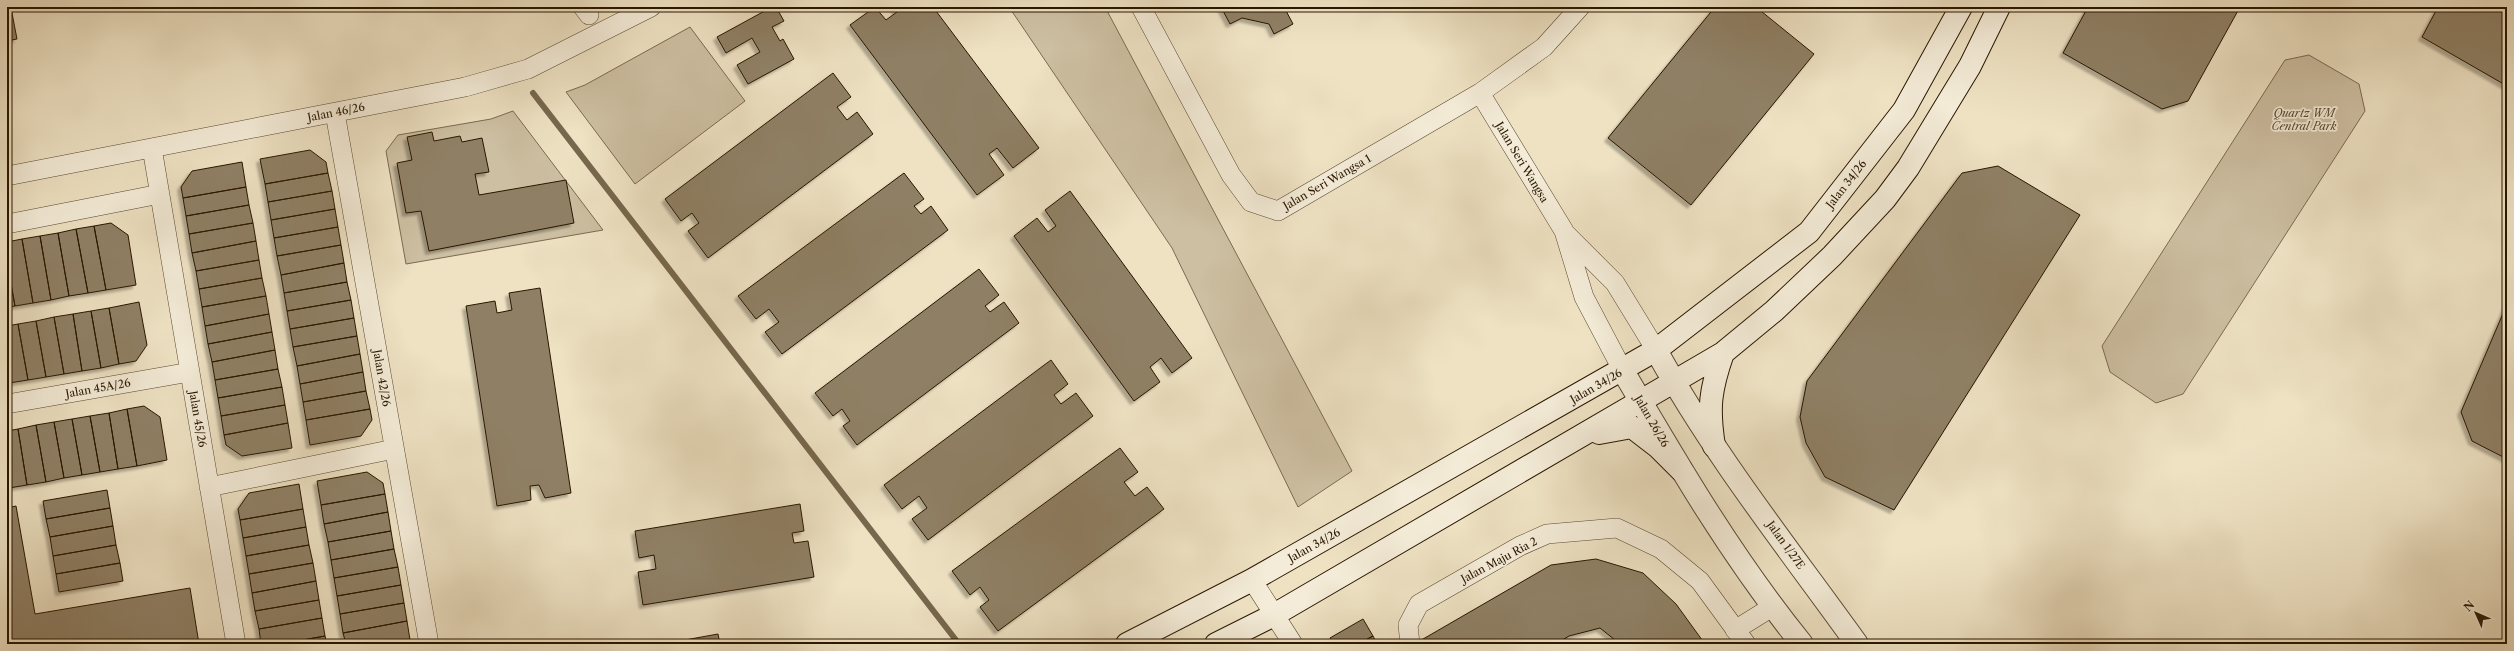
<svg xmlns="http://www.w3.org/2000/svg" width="2514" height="651" font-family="'Libre Caslon Text',serif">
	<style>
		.green { fill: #cdbfa2; stroke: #7b6a51 }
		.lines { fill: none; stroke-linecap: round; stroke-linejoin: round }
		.stream { stroke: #77674d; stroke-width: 6 }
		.building { fill: #8f8065; stroke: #291600; filter: url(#shadow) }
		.minor-casing { stroke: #5a4931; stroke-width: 20 }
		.tertiary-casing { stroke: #5a4931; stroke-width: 24 }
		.secondary-casing { stroke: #291600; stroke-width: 24 }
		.minor { stroke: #f4ecd8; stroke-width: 19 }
		.tertiary { stroke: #f4ecd8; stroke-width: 22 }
		.secondary { stroke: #f4ecd8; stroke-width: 22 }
		.labels { text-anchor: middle; stroke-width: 3.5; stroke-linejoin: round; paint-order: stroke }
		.street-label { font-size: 11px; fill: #291600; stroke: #f4ecd8 }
		.park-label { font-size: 11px; font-style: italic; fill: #5a4931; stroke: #f4ecd8 }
	</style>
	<defs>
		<filter id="shadow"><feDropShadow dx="-3.5" dy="3.5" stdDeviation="1" flood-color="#0004"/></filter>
	</defs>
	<rect width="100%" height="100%" fill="#eee2c3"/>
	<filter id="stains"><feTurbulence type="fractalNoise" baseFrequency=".005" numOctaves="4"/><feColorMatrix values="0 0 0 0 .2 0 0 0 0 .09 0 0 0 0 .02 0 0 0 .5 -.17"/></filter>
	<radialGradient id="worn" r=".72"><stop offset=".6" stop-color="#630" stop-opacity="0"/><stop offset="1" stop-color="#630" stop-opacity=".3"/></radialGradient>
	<path class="green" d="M1009,7H1105L1352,471L1298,507L1172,248Z
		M690,27L745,101L635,184L566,92L585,85Z
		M2309,55L2359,84L2365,111L2183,394L2156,403L2110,372L2102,346L2285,60Z
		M513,111L603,230L406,264L386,151L398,135L491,119Z"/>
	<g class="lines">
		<path class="stream" d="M533,93L959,644"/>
	</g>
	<path class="building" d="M7,7H15L11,8L17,39L7,41Z
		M772,7H776L784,21L772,27L780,41L783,39L794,59L748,84L737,65L760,52L752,38L726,53L717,37Z
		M875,7L886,20L897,12L893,7H933L1039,148L1013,168L997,148L989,154L1004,175L977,195L850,25Z
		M1221,7H1284L1293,24L1274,34L1269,24L1242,18L1230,24Z
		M1715,7H1756L1814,54L1691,205L1608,138Z
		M2088,7H2240L2188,101L2162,109L2063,53Z
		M2438,7H2507V86L2422,37Z
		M833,73L851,97L837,107L847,120L857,112L873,134L708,258L688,231L699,223L692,213L681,221L665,199Z
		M432,132L434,141L460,136L462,142L482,138L489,172L475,174L479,195L566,180L574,223L429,251L421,211L406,213L397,163L412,160L407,137Z
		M310,150L326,162L328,173L265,184L260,159Z
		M242,162L246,187L183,198L181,187L192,171Z
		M1998,166L2080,215L1894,510L1825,477L1806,443L1800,417L1807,381L1962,173Z
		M328,173L332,191L268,202L265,184Z
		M904,173L924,199L914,206L921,214L931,206L948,230L782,354L765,332L779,322L769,309L756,319L738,296Z
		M246,187L249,205L186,216L183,198Z
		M332,191L335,209L271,220L268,202Z
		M1070,191L1192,358L1172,373L1161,358L1150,367L1160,382L1134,401L1014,236L1037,218L1048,232L1056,226L1045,210Z
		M249,205L253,223L189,234L186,216Z
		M335,209L338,227L274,238L271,220Z
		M111,223L128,235L136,285L106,290L94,226Z
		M253,223L256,241L192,253L189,234Z
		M94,226L106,290L88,293L76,229Z
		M338,227L341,245L277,256L274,238Z
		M76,229L88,293L69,296L58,233Z
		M58,233L69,296L51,300L40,236Z
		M40,236L51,300L33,303L22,239Z
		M22,239L33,303L15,306L7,262V242Z
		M256,241L259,260L196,271L192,253Z
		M341,245L344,263L281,275L277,256Z
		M259,260L262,278L199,289L196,271Z
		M7,262L15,306L7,307Z
		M344,263L347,282L284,293L281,275Z
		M979,269L999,295L985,306L990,312L1004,302L1019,323L857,445L843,426L850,421L842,409L833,416L815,393Z
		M262,278L266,296L202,307L199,289Z
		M347,282L351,300L287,311L284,293Z
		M540,288L571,493L545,498L539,485L530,486L531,500L497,506L466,306L495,301L497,313L512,310L509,293Z
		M266,296L269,314L205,326L202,307Z
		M351,300L354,318L290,329L287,311Z
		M139,302L147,345L136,361L119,364L109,308Z
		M2507,304V459L2472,441L2461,412Z
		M109,308L119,364L101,368L91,311Z
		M91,311L101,368L82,371L73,314Z
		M73,314L82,371L64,374L54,317Z
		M269,314L272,332L208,344L205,326Z
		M54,317L64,374L46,377L36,321Z
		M354,318L357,336L293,347L290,329Z
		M36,321L46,377L28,380L18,324Z
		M18,324L28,380L9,383L7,369V326Z
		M272,332L275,350L212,362L208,344Z
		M357,336L360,354L297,366L293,347Z
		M275,350L278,369L215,380L212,362Z
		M360,354L363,372L300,384L297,366Z
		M1051,360L1068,384L1054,395L1061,404L1076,393L1093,416L928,540L912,519L927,508L919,496L902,509L884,485Z
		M278,369L282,387L218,398L215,380Z
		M363,372L366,391L303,402L300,384Z
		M282,387L285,405L221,416L218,398Z
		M366,391L370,409L306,420L303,402Z
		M285,405L288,423L224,435L221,416Z
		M144,406L160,417L167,460L137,466L127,409Z
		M127,409L137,466L118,469L109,413Z
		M370,409L372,420L361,436L310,445L306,420Z
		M109,413L118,469L100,472L90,416Z
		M90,416L100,472L82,475L72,419Z
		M72,419L82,475L64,478L54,422Z
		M54,422L64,478L46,482L36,425Z
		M288,423L292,448L242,456L226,445L224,435Z
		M36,425L46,482L27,485L18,429Z
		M18,429L27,485L9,488L7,474V431Z
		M1120,448L1138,472L1124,482L1135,496L1147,487L1164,509L998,631L980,607L989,600L980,587L970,595L952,571Z
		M367,472L383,483L385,494L321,505L317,481Z
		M299,484L303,509L240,520L238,509L249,493Z
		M107,490L110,508L46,519L43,501Z
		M385,494L388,512L324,524L321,505Z
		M800,504L804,531L792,533L794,543L808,541L814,577L643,605L638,572L656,569L654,555L639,558L635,531Z
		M16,506L35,614L190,588L199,644H7V508Z
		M110,508L113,526L50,537L46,519Z
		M303,509L306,527L243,538L240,520Z
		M388,512L391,531L328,542L324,524Z
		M113,526L116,545L53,556L50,537Z
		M306,527L309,545L246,556L243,538Z
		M391,531L394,549L331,560L328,542Z
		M116,545L120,563L56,574L53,556Z
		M309,545L313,563L249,574L246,556Z
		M394,549L398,567L334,578L331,560Z
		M1596,559L1643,573L1676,604L1705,644H1620L1600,628L1569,636L1556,644H1419L1418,642L1551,565Z
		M120,563L123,581L59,592L56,574Z
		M313,563L316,581L252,593L249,574Z
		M398,567L401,585L337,596L334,578Z
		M316,581L319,600L255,611L252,593Z
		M401,585L404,603L340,614L337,596Z
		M319,600L322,618L259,629L255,611Z
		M404,603L407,621L343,633L340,614Z
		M322,618L325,636L280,644H261L259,629Z
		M1363,619L1373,636L1358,644H1334L1330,638Z
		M407,621L410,640L386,644H346L343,633Z
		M718,634L720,644H663Z
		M325,636L327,644H280Z
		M1373,636L1377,644H1358Z
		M410,640L411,644H386Z"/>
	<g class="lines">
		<defs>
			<path id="minor" d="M583,7L589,15
				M1141,7L1231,175L1251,202L1278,211L1480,93L1544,47L1580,7
				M1480,93L1564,231L1584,297L1623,371
				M335,113L429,644
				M152,148L236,644
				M7,176L465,87L528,69L651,7
				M7,224L160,194
				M1566,234L1615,283L1656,350
				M7,404L190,372
				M209,487L394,449
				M1252,580L1293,644
				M1735,630L1772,607
				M1410,644L1408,625L1419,604L1520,546L1547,534L1617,528L1661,549L1700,581L1746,644"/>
			<path id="tertiary" d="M1656,350C1713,454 1788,548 1857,644
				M1623,371C1678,465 1733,559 1802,644"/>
			<path id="secondary" d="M1599,433L1632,427L1658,447L1681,470
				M1714,446C1708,408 1710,390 1723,353
				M1127,644L1252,580L1656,350L1809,232L1904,110L1961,7
				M1216,644L1274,615L1723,353L1774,311L1832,256L1885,199L1908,168L1970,66L1999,7"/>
		</defs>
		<use href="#minor" class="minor-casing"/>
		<use href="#tertiary" class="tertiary-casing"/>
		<use href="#secondary" class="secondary-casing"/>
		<use href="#minor" class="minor"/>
		<use href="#tertiary" class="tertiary"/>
		<use href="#secondary" class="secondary"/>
	</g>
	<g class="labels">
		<g class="street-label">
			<text transform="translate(336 112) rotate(-11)" y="4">Jalan 46/26</text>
			<text transform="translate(1522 162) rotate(59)" y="4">Jalan Seri Wangsa</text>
			<text transform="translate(1327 182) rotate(-30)" y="4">Jalan Seri Wangsa 1</text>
			<text transform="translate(1846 184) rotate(-52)" y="4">Jalan 34/26</text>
			<text transform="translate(382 378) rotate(80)" y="4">Jalan 42/26</text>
			<text transform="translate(1596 386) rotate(-30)" y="4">Jalan 34/26</text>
			<text transform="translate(98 388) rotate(-10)" y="4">Jalan 45A/26</text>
			<text transform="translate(198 419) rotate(80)" y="4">Jalan 45/26</text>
			<text transform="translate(1652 421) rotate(60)" y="4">Jalan 26/26</text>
			<text transform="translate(1314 545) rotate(-29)" y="4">Jalan 34/26</text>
			<text transform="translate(1786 545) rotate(54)" y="4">Jalan 1/27E</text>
			<text transform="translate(1499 560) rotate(-28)" y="4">Jalan Maju Ria 2</text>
		</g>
		<g class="park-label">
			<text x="2304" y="117">Quartz WM<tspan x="2304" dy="13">Central Park</tspan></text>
		</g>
	</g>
	<rect width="2514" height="651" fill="none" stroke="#eee2c3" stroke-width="24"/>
	<rect x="8" y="8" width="2498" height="635" fill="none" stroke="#291600" stroke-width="2"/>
	<rect x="12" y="12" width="2490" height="627" fill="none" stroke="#291600"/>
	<g transform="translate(2476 613) rotate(315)" stroke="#f4ecd8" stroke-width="3" paint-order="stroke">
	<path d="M0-3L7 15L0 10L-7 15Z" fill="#291600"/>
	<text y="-6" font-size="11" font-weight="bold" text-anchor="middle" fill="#291600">N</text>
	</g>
	<rect width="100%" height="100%" filter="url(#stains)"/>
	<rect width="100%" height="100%" fill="url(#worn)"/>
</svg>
